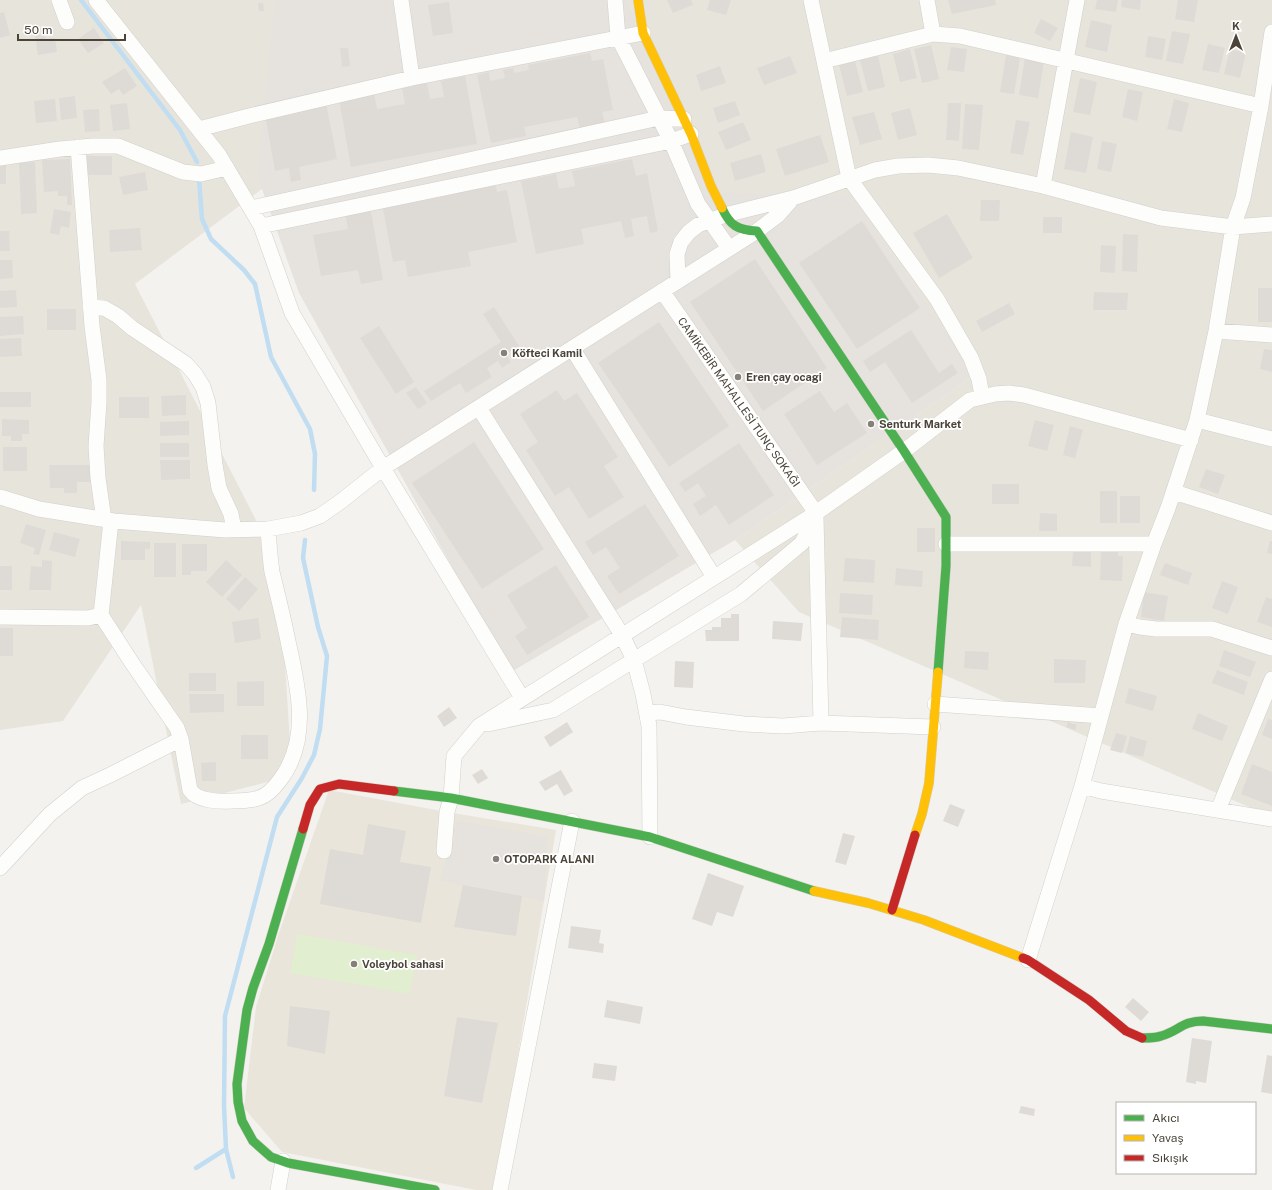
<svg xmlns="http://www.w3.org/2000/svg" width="1272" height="1190" font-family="'Public Sans',sans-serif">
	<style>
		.residential { fill: #e7e4dc }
		.industrial { fill: #e6e2de }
		.education { fill: #eae5da }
		.green { fill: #e1eecf }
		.parking { fill: #e6e3df }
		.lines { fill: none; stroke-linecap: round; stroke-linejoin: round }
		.stream { stroke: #c0ddf1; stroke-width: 4.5 }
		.building { fill: #dedbd6 }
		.street-casing { stroke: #d2d0cb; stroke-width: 16 }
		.fast-casing { stroke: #d3cfc5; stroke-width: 10 }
		.slow-casing { stroke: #d3cfc5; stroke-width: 10 }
		.jam-casing { stroke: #d3cfc5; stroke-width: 10 }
		.street { stroke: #fdfdfc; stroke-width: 15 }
		.fast { stroke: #4caf50; stroke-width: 9 }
		.slow { stroke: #ffc107; stroke-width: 9 }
		.jam { stroke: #c62828; stroke-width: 9 }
		.poi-dot { fill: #868178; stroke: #fff; stroke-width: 1.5 }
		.labels { text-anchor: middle; stroke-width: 3.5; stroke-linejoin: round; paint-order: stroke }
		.poi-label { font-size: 11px; font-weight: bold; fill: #4b4439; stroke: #fff; text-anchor: start }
		.street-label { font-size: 11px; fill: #4b4439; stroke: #fff }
	</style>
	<rect width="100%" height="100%" fill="#f4f2ee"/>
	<path class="residential" d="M0,0H277L262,189L135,284L279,565L292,776L181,804L141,605L63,721L0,730Z
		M627,0H1272V817L799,612L735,540L976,374L719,193Z"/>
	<path class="industrial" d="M275,0H627L719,193L850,196L976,374L735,540L511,672L299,293L257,175Z"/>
	<path class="education" d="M329,790L447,812L556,830L495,1190H476L282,1152L244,1108L256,1007L279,933Z"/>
	<path class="green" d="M297,934L417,955L410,994L290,973Z"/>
	<path class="parking" d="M456,820L548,837L544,901L440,881Z"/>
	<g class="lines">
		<path class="stream" d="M81,0L180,130L197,162
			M199,179L202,219L211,239L244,270L255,284L271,357L310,429L315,454L314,490
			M196,1168L226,1149
			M233,1177L226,1149L224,1106L225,1016L277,817L302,778L314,755L320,729L327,656L318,627L303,558L305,540"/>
	</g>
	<path class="building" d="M667,0H691L693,5L673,13Z
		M710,0H731L726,15L707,10Z
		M948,0H995L996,5L952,14Z
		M1097,0H1118L1116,12L1095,9Z
		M1122,0H1141L1140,10L1121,7Z
		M1178,0H1198L1194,22L1175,19Z
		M449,2L453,33L433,36L428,5Z
		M258,3H263L264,11H259Z
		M4,12L10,35L0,38V13Z
		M1041,19L1058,28L1050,41L1034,33Z
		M1091,20L1112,25L1107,52L1085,47Z
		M94,28L104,43L88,53L78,39Z
		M1172,31L1190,34L1183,64L1166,61Z
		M45,34L46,39L55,38L57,52L38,55L35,36Z
		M1148,36L1166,39L1162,60L1145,57Z
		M1208,44L1225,48L1219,73L1202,70Z
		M931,45L939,79L922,83L914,49Z
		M951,47L967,49L964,72L947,70Z
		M340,48H348L350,66L342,67Z
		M910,49L917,78L900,82L893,54Z
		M1230,49L1246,53L1240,78L1224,74Z
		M590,53L592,61L603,59L613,110L602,112L605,124L580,129L577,117L524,127L526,136L491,143L477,75L489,72L490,81L505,78L503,70L513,68L514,73L529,70L528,65Z
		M1006,55L1020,58L1014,94L1000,92Z
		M790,56L797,73L764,85L757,68Z
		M878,56L885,87L868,91L860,60Z
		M1025,58L1044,62L1038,98L1019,95Z
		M855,61L863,92L847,96L839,65Z
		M720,66L726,83L701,91L696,75Z
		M125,68L137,86L123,95L119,89L111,94L102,82Z
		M465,76L477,144L351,167L339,99L374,93L377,109L405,104L402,88L427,83L430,99L444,97L441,81Z
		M1080,78L1097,82L1090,115L1073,112Z
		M1128,89L1143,92L1137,121L1122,117Z
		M75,96L77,118L61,120L59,98Z
		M55,99L57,121L36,123L34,101Z
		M1174,99L1189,103L1182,132L1167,129Z
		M735,101L740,115L718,123L713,108Z
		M127,103L130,129L113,131L110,105Z
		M326,103L337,159L299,167L301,180L291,182L289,168L275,171L265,114Z
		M948,103H961L959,141L946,140Z
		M965,104L983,105L979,150L962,149Z
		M910,108L917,135L898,140L891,113Z
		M99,109L100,131L85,132L83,110Z
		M874,112L882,139L860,145L852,117Z
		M1016,120L1030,122L1023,155L1010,153Z
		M743,122L751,140L726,150L718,132Z
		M1071,132L1093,137L1086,173L1064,169Z
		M820,135L829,162L785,176L776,149Z
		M1102,141L1117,144L1111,172L1097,169Z
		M761,154L766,172L735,181L730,163Z
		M83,156H112V175H83Z
		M70,159L72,205H67V196H58V191L44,192L42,160Z
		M632,159L636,176L647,173L658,231L650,233L647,216L631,219L634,236L625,238L621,221L581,229L584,244L536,254L521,181L556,174L559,189L575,186L572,171Z
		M35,162L37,213L21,214L19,163Z
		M0,163H6V184H0Z
		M145,172L148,190L123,195L119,177Z
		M495,182L497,192L507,190L517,242L468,252L471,266L408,277L405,260L393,262L382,204Z
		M981,200H1000L999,221H980Z
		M370,206L383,280L361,284L358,270L321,276L313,235L348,229L345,211Z
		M54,209L71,212L69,228L61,226L59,235L50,233Z
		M947,214L973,258L939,278L913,233Z
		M1043,217H1062V233H1043Z
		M862,221L920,308L857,349L799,263Z
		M140,228L142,250L110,252L109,230Z
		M0,231H9L10,251H0Z
		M1123,234L1138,235L1137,272L1122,271Z
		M1101,245L1116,246L1115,273L1100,272Z
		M755,259L827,368L763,411L690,302Z
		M0,260H12L13,278L0,279Z
		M1258,288H1272V322H1258Z
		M16,290L17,307L0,308V291Z
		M1094,292L1128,293L1127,310H1093Z
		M1009,303L1015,314L982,332L976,321Z
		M494,307L519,346L506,354L511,362L502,368L498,361L487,368L492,377L466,393L460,383L431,401L424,391L501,342L483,314Z
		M47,309H76V330H47Z
		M23,316L24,334L0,336V317Z
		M659,322L729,426L669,467L598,363Z
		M379,326L414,382L396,394L360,338Z
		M911,330L939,373L952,364L958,373L912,403L885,362L870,372L863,361Z
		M21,338L22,356L0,357V339Z
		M1264,349L1272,350V372L1260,369Z
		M416,387L427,403L418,409L406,393Z
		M557,390L564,401L577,393L618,457L604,466L624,497L589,519L569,487L555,496L526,450L538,442L520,414Z
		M820,391L834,412L847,403L867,433L817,465L784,414Z
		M0,392H31V407H0Z
		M186,395V415L162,416L161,396Z
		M119,397H149V418H119Z
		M2,419L29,420V434H22V441H11V436H2Z
		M1035,420L1054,425L1047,451L1028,446Z
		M189,421V435L160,436V422Z
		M1070,426L1083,430L1075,458L1063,455Z
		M474,442L544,549L482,589L412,483Z
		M160,443H189V457H160Z
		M739,443L774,495L729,525L716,505L700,516L693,504L706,496L698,483L685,492L679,483Z
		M3,447H27V471H3Z
		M160,460H190V479L161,480Z
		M49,465H90L91,482H77V493H64V488H50Z
		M1206,469L1225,475L1218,494L1199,487Z
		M992,484H1019V504H992Z
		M1100,491H1117V523H1100Z
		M1120,496H1140V523H1120Z
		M645,504L679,556L619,594L607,576L620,568L606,547L593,555L585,542Z
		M1040,513L1057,514V531H1039Z
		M26,524L46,530L39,555L33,554L35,548L20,543Z
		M917,528H935V552H917Z
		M54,532L80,539L75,557L49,550Z
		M121,541L150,542V549H145V560H121Z
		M1270,541H1272V554L1267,553Z
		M154,543H176V577H154Z
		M182,544H207V571H191V575H182Z
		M1073,550H1091V567L1072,566Z
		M1101,550H1118V556H1123L1122,581L1100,580Z
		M845,558L875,560L874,583L843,581Z
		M42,560L52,561L51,590H29L31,566L42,567Z
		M226,560L242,575L222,597L206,582Z
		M1165,563L1192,573L1188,585L1160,575Z
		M556,565L589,617L527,655L515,636L527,628L507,595Z
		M0,566H12V590H0Z
		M896,568L923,571L922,587L895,585Z
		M245,577L258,589L239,611L226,599Z
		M1222,581L1238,587L1228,614L1212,608Z
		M1144,592L1168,596L1164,621L1141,617Z
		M840,593L873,595L872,615L839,613Z
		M1266,597L1272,599V627L1257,622Z
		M731,614H739V641H706L705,630H712V627H721V618H731Z
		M842,617L879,620L878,640L840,637Z
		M258,618L261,639L235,643L232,622Z
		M773,621L803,623L801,641L772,639Z
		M0,628H13V656H0Z
		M1224,650L1256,662L1250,677L1219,666Z
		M965,651L989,652L988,670L964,668Z
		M1054,659L1086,660L1085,683H1054Z
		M675,661L694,662L693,688L674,687Z
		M1217,670L1248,682L1244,695L1212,683Z
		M189,673H216V691H189Z
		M264,681V706H237V682Z
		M1129,688L1157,696L1153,711L1125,703Z
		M189,694H224V712L190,713Z
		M449,707L457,718L444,727L437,716Z
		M1198,713L1228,726L1222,741L1192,729Z
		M1268,719L1272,720V739L1262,735Z
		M567,722L573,732L550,747L544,737Z
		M1068,722L1077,725L1075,730L1066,727Z
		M1116,733L1127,736L1122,753L1110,750Z
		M241,735H268V759H241Z
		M1130,736L1147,741L1143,757L1126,753Z
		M216,762V781H202L201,763Z
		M1252,764L1272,772V806L1241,794Z
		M482,769L488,778L478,784L472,775Z
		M561,770L573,791L564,796L557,784L545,791L539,782Z
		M950,804L965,810L958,827L943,821Z
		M368,824L406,831L400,862L431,867L421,923L320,904L330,849L363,855Z
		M843,833L855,836L846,865L835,862Z
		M708,873L744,886L733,917L717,912L712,926L692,919Z
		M463,885L522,896L516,936L454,927Z
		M571,926L601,930L599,943L604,944L603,953L568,948Z
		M1133,998L1149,1012L1141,1021L1125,1007Z
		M607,1000L643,1007L640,1024L604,1017Z
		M290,1006L330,1011L325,1054L287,1046Z
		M457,1017L498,1023L482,1103L444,1096Z
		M1192,1038L1212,1041L1206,1083L1196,1081V1084L1186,1082Z
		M1267,1055L1272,1056V1094L1261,1092Z
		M594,1063L617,1066L615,1081L592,1078Z
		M1021,1106L1035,1109L1034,1116L1019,1113Z"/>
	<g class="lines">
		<defs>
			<path id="street" d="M59,0L67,22
				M96,0L219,155L261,226L292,313L383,468L522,698
				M401,0L412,78
				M615,0L618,37L671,141L698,204L729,248
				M811,0L849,178L937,299L971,358L979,379L982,396
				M927,0L933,34
				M1272,32L1261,106L1243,198L1233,227L1216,331L1197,420L1168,508L1154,544L1126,624L1140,627L1156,629H1212L1272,648
				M824,61L933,34L960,36L1261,106
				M199,129L249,116L412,78L643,33
				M78,147L92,326L99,380V402L96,446L98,478L104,520
				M0,158L60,149L93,146H118L183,172L201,174L227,168
				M1043,186L1077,0
				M251,208L659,118L684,119
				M261,226L671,141L691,134
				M678,281L677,254L681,242L689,232L698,225L725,215L793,198L875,170L898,166L928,165L958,168L1043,186L1161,218L1233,227L1272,224
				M662,291L816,513
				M90,307L104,308L118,316L132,328L186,364L195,374L203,387L208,403L215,465L219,488L231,514L234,530
				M1216,331L1272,335
				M572,348L714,577
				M479,408L622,635L634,660L643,694L649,726L650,837
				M1197,420L1272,439
				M1174,492L1272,523
				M0,497L39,509L114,521L225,530L268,529L301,523L320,516L340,502L383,468L757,231L778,215L793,198
				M816,518L821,723
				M946,544H1154
				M101,615L132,663L177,728L181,739L190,790C197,801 220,802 232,801C241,801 251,801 259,798C268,795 275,787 280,780C310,741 299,690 289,646C284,621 278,596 272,572C270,558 269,543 268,529
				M0,617L88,618L101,615L111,521
				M1126,624L1082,786L1101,791L1272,819
				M935,704L1101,716
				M647,713L660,712L686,717L744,724L783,726L821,723L933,727
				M488,724L553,710L741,594L802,543L816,513
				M1218,810L1272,679
				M444,851L447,812L451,798L454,756L479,726L816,513L904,451L970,400L995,394L1009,393L1024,395L1191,440
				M0,868L50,814L82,788L110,775L181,739
				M1028,960L1082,786
				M278,1190L283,1161
				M500,1190L572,821"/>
			<path id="fast" d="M722,208C730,226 738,230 757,231L904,451L946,517V566L938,672
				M394,791L451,798L650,837L814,891
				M303,829L269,944L253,988L247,1010L237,1084L238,1102L242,1121L253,1141L271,1157L288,1163L435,1190
				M1142,1038C1148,1038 1156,1038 1161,1036C1179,1031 1182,1021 1203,1021L1272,1029"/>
			<path id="slow" d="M638,0L643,33L691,134L711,186L722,208
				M915,835L922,814L929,783L938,672
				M814,891L868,903L924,920L1023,958"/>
			<path id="jam" d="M303,829L310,805L320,789L339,784L394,791
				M892,910L915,835
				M1023,958L1028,960L1089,1000L1126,1031L1142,1038"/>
		</defs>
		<use href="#street" class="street-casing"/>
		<use href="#fast" class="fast-casing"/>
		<use href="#slow" class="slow-casing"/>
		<use href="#jam" class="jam-casing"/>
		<use href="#street" class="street"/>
		<use href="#fast" class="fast"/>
		<use href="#slow" class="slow"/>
		<use href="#jam" class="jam"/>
	</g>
	<g class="poi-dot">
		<circle cx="504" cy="353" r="4"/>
		<circle cx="738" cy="377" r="4"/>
		<circle cx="871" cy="424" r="4"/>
		<circle cx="496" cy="859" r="4"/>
		<circle cx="354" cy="964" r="4"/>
	</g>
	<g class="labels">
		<g class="poi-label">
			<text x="512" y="357">Köfteci Kamil</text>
			<text x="746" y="381">Eren çay ocagi</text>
			<text x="879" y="428">Senturk Market</text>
			<text x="504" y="863">OTOPARK ALANI</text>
			<text x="362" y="968">Voleybol sahasi</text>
		</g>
		<g class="street-label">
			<text transform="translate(739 402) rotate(55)" y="4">CAMİKEBİR MAHALLESİ TUNÇ SOKAĞI</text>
		</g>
	</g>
	<rect x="1116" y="1102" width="140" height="72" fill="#ffffff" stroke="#b7b4b0"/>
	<rect x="1124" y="1115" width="20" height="6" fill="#4caf50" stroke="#b7b4b0"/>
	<text x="1152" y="1122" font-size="12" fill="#4b4439">Akıcı</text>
	<rect x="1124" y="1135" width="20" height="6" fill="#ffc107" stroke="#b7b4b0"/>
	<text x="1152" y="1142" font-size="12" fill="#4b4439">Yavaş</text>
	<rect x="1124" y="1155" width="20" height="6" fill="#c62828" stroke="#b7b4b0"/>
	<text x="1152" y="1162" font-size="12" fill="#4b4439">Sıkışık</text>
	<g transform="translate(1236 36)" stroke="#ffffff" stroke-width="3" paint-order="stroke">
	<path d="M0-3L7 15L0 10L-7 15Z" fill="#4b4439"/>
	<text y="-6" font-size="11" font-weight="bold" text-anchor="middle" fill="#4b4439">K</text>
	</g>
	<path d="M18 34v6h107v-6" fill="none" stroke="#4b4439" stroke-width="2"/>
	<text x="24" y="34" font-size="12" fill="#4b4439" stroke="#ffffff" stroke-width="3" paint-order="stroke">50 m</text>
</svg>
